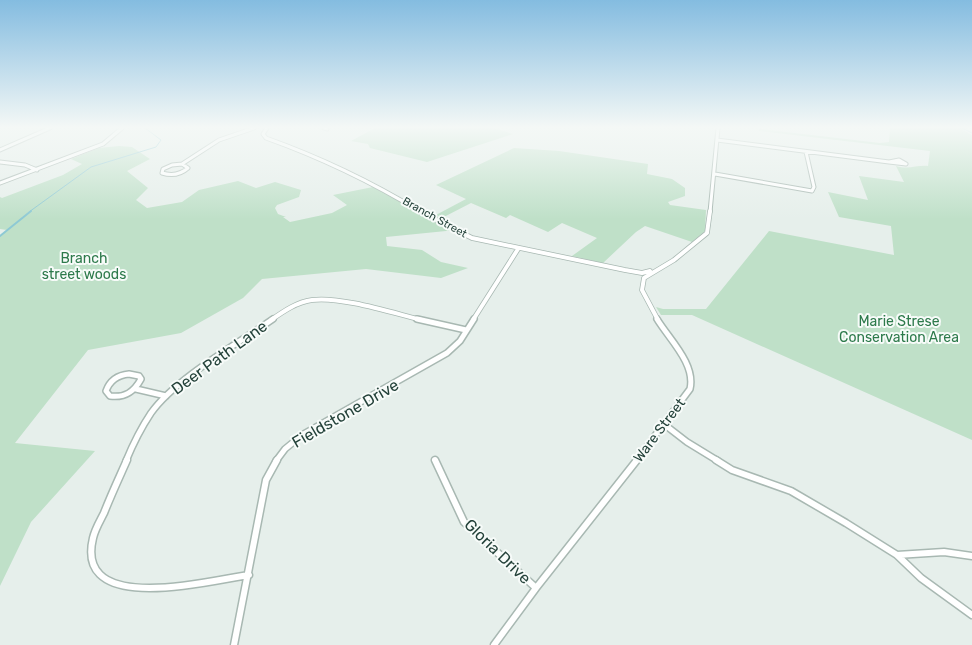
<svg xmlns="http://www.w3.org/2000/svg" width="972" height="645" font-family="Rubik,sans-serif">
	<style>
		.green { fill: #bfe0c8 }
		.lines { fill: none; stroke-linecap: round; stroke-linejoin: round }
		.stream-far1 { stroke: #8ec9d4; stroke-width: 1 }
		.stream { stroke: #8ec9d4; stroke-width: 2 }
		.street-far3-casing { stroke: #a8b8b2; stroke-width: 5 }
		.street-far2-casing { stroke: #a8b8b2; stroke-width: 5.5 }
		.street-far1-casing { stroke: #a8b8b2; stroke-width: 8 }
		.street-casing { stroke: #a8b8b2; stroke-width: 9 }
		.street-far3 { stroke: #fff; stroke-width: 3 }
		.street-far2 { stroke: #fff; stroke-width: 4 }
		.street-far1 { stroke: #fff; stroke-width: 5 }
		.street { stroke: #fff; stroke-width: 6 }
		.labels { text-anchor: middle; stroke-width: 4; stroke-linejoin: round; paint-order: stroke }
		.far-street-label { font-size: 11px; fill: #24423a; stroke: #f7fbf9 }
		.park-label { font-size: 14px; fill: #2d7a4b; stroke: #f7fbf9 }
		.street-label { font-size: 14px; fill: #24423a; stroke: #f7fbf9 }
		.near-street-label { font-size: 16px; fill: #24423a; stroke: #f7fbf9 }
	</style>
	<rect width="100%" height="100%" fill="#e6efeb"/>
	<path class="green" d="M375,128H494L513,134L427,162L370,148L368,144L351,141Z
		M890,128H960L972,135V440L692,315H661L656,307L663,309H706L769,231L894,255L891,226L839,217L828,192L868,200L859,176L904,182L896,166C909,170 916,165 928,166L930,151L759,131V129L880,143L889,142Z
		M119,146L132,147L150,159L127,171L148,188L136,200L147,208L182,202L199,190L238,181L256,188L275,182L301,190L299,197L277,205L275,208L278,214L286,217H283L290,222L332,213L347,205L333,195L378,186L456,230L386,237L387,246L422,250L441,262L468,268L441,278L366,269L262,279L243,298L181,333L88,350L15,443L95,451L31,522L0,586V236L7,230L0,229V197L2,198L63,175L82,164L71,159L99,148Z
		M514,148L559,151L648,164L647,174L672,179L685,188V196L668,202L670,205L706,210L705,231L692,242L645,226L636,232L603,263L572,256L597,238L562,223L548,232L510,215L506,218L471,203L440,219L434,216L466,199L436,185Z"/>
	<g class="lines">
		<path class="stream-far1" d="M962,128L972,133
			M29,212L91,167L156,147L161,140L145,128"/>
		<path class="stream" d="M0,236L31,211"/>
		<defs>
			<path id="street-far3" d="M267,128L263,134L266,138C322,158 370,181 421,212
				M324,128L327,129
				M717,140L889,162
				M0,150L50,128
				M899,160L906,164L889,162Z
				M0,162L25,165L37,170
				M182,164L188,168C180,175 172,176 162,173L163,169L172,165Z
				M182,164L219,140L254,128
				M715,174L812,191L814,187L806,152
				M0,183L103,144L122,128
				M710,212L718,128"/>
			<path id="street-far2" d="M419,211L472,238L625,270L642,273L650,271
				M271,320C284,311 297,302 312,300C340,296 393,313 422,320
				M473,320L518,249
				M658,320L642,290L644,278L674,260L707,233L710,211"/>
			<path id="street-far1" d="M417,319L466,330
				M129,374L139,376L141,379C134,392 125,398 110,396L106,391C110,380 118,375 129,374Z
				M136,389L166,396
				M665,425L687,442L718,461
				M126,461C133,444 141,428 151,413C175,379 237,344 273,319
				M276,461L285,449L302,435L447,353L460,341L474,319
				M636,461L690,389C696,364 669,339 657,319"/>
			<path id="street" d="M127,460C119,478 111,495 104,513C100,521 95,529 93,538C74,617 211,580 249,575
				M435,460L464,522L536,588
				M716,460L732,470L791,491L846,523L897,555L921,578L972,615
				M897,555L944,552L972,556
				M234,645L266,480L277,460
				M494,645L536,588L637,460"/>
		</defs>
		<use href="#street-far3" class="street-far3-casing"/>
		<use href="#street-far2" class="street-far2-casing"/>
		<use href="#street-far1" class="street-far1-casing"/>
		<use href="#street" class="street-casing"/>
		<use href="#street-far3" class="street-far3"/>
		<use href="#street-far2" class="street-far2"/>
		<use href="#street-far1" class="street-far1"/>
		<use href="#street" class="street"/>
	</g>
	<linearGradient id="sky" x2="0" y2="1"><stop stop-color="#84bce0"/><stop offset="0.58" stop-color="#f4f8f6"/><stop offset="1" stop-color="#f4f8f6" stop-opacity="0"/></linearGradient>
	<rect width="972" height="219" fill="url(#sky)"/>
	<g class="labels">
		<g class="far-street-label">
			<text transform="translate(435 217) rotate(29)" y="4">Branch Street</text>
		</g>
		<g class="park-label">
			<text x="84" y="263">Branch<tspan x="84" dy="16">street woods</tspan></text>
			<text x="899" y="326">Marie Strese<tspan x="899" dy="16">Conservation Area</tspan></text>
		</g>
		<g class="street-label">
			<text transform="translate(659 430) rotate(-53)" y="5">Ware Street</text>
		</g>
		<g class="near-street-label">
			<text transform="translate(219 357) rotate(-36)" y="6">Deer Path Lane</text>
			<text transform="translate(345 413) rotate(-30)" y="6">Fieldstone Drive</text>
			<text transform="translate(498 551) rotate(44)" y="6">Gloria Drive</text>
		</g>
	</g>
</svg>
